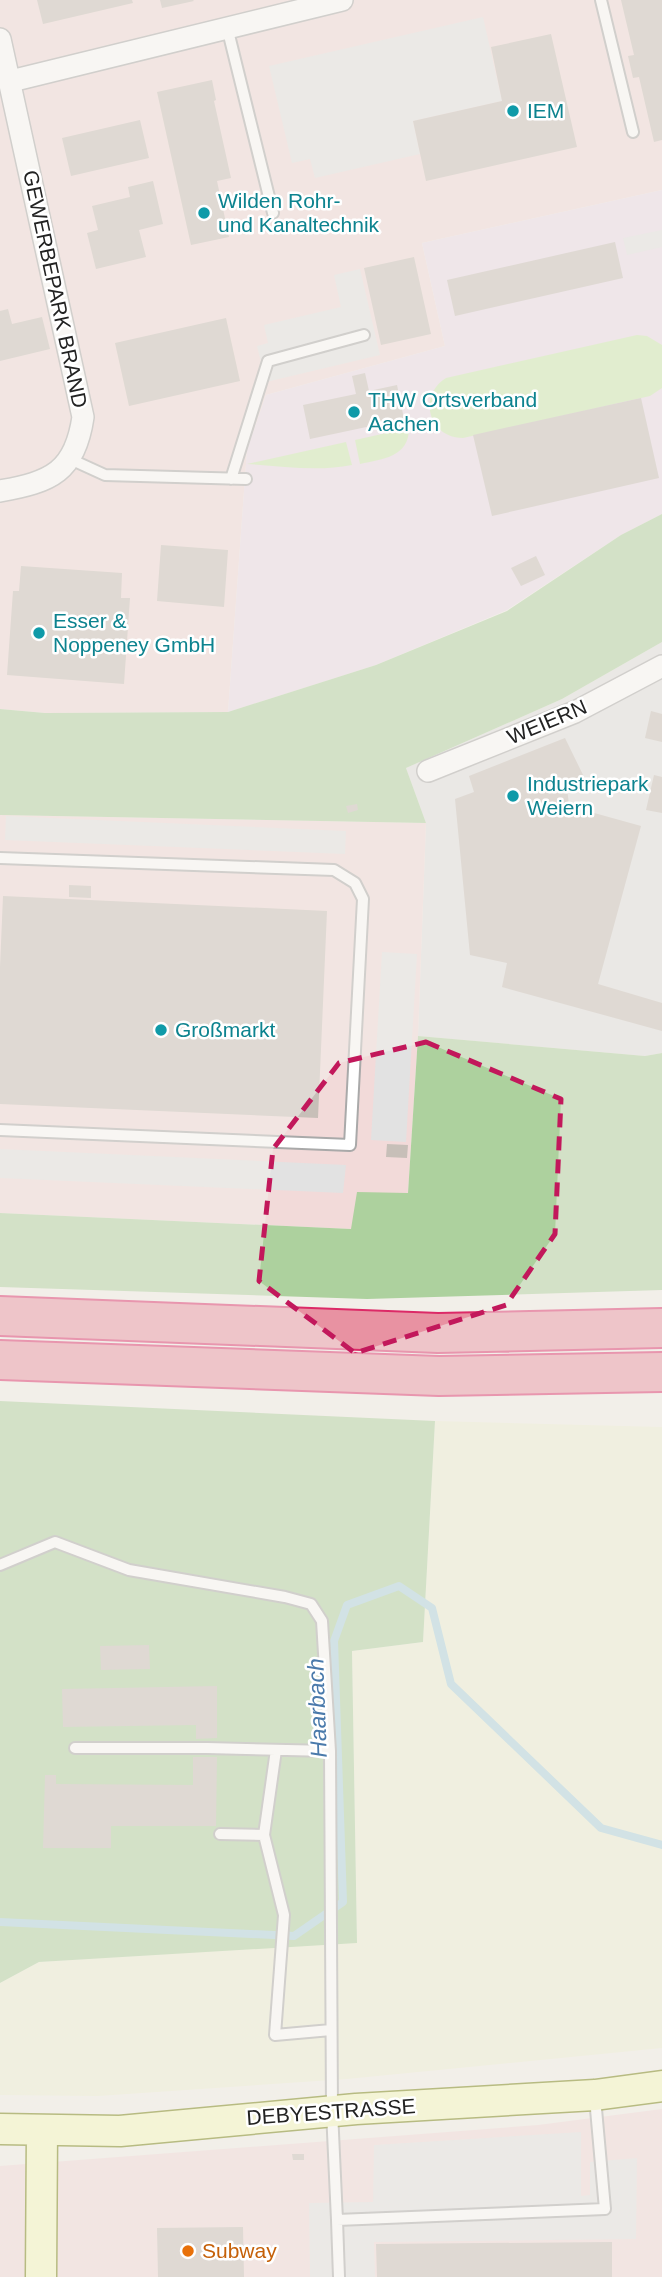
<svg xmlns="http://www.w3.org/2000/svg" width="662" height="2277" font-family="Helvetica,sans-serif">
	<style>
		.residential { fill: #e0dfdf }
		.commercial { fill: #f2dad9 }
		.industrial { fill: #ebdbe8 }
		.farmland { fill: #eef0d5 }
		.grass { fill: #cdebb0 }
		.forest { fill: #add19e }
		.parking { fill: #e2e2e2 }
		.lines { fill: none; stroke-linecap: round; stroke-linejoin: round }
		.stream { stroke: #aad3df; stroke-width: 8 }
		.building { fill: #c7bfb8 }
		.lane-casing { stroke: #a9a9a9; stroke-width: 14 }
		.street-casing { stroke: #a9a9a9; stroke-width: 24 }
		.secondary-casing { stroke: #707d05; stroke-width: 33 }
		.highway-casing { stroke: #dc2a67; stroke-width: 42 }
		.lane { stroke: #fff; stroke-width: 10 }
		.street { stroke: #fff; stroke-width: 21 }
		.secondary { stroke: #f7fabf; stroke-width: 30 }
		.highway { stroke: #e892a2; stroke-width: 38 }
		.marked { fill: none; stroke: #c2185b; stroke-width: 5; stroke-dasharray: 14 9; stroke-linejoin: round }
		.culture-dot { fill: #0f9aa8; stroke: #fff; stroke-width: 2.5 }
		.food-dot { fill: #e8710a; stroke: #fff; stroke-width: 2.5 }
		.labels { text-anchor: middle; stroke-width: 5; stroke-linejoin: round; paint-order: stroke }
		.culture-label { font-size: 21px; fill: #0d838f; stroke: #fff; text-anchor: start }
		.street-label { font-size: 21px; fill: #222; stroke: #fff }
		.food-label { font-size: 21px; fill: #c56008; stroke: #fff; text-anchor: start }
		.water-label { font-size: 23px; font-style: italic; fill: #4a7aab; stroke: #fff }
	</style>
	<rect width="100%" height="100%" fill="#f2efe9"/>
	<path class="residential" d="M662,642V1053L645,1056L418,1036L426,823L406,768L562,699Z"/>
	<path class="commercial" d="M0,0H662V190L422,243L445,346L266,395L247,450L228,712L45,713L0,709Z
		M0,815L426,823L418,1036L408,1194L351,1229L0,1213Z
		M662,2109V2277H0V2166L538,2125Z"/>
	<path class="industrial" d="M662,190V514L621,535L507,610L376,665L228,712L247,450L266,395L445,346L422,243Z"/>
	<path class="farmland" d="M435,1421L662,1427V2048L347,2079L98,2096L0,2095V1983L39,1962L357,1942L352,1651L423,1642Z"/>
	<path class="grass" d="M637,335L647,336L662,345V388L650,396L463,438C429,438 417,396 446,378Z
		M409,428C409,457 383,459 360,464L355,440Z
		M346,442L352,465C317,472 282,466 247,464Z"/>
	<path class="forest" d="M662,514V642L562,699L406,768L426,823L0,815V709L45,713L228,712L376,665L507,611L621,535Z
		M418,1036L645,1056L662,1053V1290L367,1299L0,1287V1213L351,1229L357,1192L408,1193Z
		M0,1401L435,1421L423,1642L352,1651L357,1943L39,1962L0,1983Z"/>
	<path class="parking" d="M483,17L502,101L413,121L420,154L315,178L310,159L292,163L269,66Z
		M662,230V247L627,255L623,238Z
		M360,269L380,355L266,382L257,346L268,343L264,325L341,307L334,275Z
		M6,816L346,831L345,854L5,840Z
		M382,952L417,954L406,1142L371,1140Z
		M0,1149L346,1165L343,1193L0,1178Z
		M581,2132V2196L590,2195V2162L637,2158L636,2239L374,2242L375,2277H310L309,2203L373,2202L374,2145Z"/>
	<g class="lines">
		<path class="stream" d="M0,1922L294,1936L343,1902L334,1641L347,1605L399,1586L432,1608L451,1684L601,1828L662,1845"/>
	</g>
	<path class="building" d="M37,0H132L133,3L43,24Z
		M160,0H193L194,1L162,8Z
		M621,0H662V140L654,142L639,77L633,78L628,56L634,55Z
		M551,34L577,147L426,181L413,121L502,101L491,47Z
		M212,80L216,100L214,101L231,178L217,181L229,237L191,245L157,92Z
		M140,120L149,158L71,176L62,138Z
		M153,181L163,224L139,230L146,257L96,269L87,233L98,230L92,206L130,197L128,187Z
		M615,242L623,278L455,316L447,280Z
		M414,257L431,334L381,345L364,268Z
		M8,309L12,324L42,317L50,349L0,361V311Z
		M226,318L240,381L129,406L115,343Z
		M365,373L369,391L397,385L404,419L310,439L303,405L356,394L352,376Z
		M641,398L659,478L492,516L473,435Z
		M161,545L228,550L224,607L157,601Z
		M536,556L545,575L521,586L511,568Z
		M21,566L122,573L121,598H130L124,684L7,675L13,591H19Z
		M651,711L662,714V742L645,738Z
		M565,738L585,779L567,787L569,806L641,826L598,984L662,1003V1031L502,987L507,963L470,955L455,799L474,792L469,776Z
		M654,775L662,777V813L646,810Z
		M357,804L358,810L348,813L346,806Z
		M69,885L91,886V898L69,897Z
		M3,896L327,911L318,1118L0,1104V967Z
		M387,1144L408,1145L407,1158L386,1157Z
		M149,1645L150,1669L101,1670L100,1646Z
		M217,1686V1738L196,1739V1725L63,1727L62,1689Z
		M193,1757H217L216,1826H111V1848H43L45,1775H56V1784L193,1785Z
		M292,2154H304V2160H293Z
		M243,2227L244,2277H158L157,2228Z
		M612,2242V2277H377L376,2244Z"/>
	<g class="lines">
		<defs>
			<path id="lane" d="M601,0L633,132
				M227,27L273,213
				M70,459L105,475L246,479
				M231,479L268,361L364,335
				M0,858L334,870L355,883L363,899L350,1145L0,1130
				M0,1565L55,1542L129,1570L285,1597L311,1604L322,1621L330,1751L332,2111L337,2220L605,2209L595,2098
				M75,1748H207L330,1751
				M276,1750L264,1835L284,1915L275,2035L331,2030
				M220,1834L264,1835
				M337,2220L339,2277"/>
			<path id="street" d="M0,39L83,417C75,472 51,482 0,491
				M11,81L342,0
				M428,771L575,712L662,666"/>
			<path id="secondary" d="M0,2129L120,2131L356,2109L595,2095L662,2086
				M41,2277L42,2130"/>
			<path id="highway" d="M0,1316L438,1333L662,1328
				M0,1360L439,1376L662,1372"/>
		</defs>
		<use href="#lane" class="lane-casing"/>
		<use href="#street" class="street-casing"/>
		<use href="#secondary" class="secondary-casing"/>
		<use href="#highway" class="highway-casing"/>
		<use href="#lane" class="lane"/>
		<use href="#street" class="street"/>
		<use href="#secondary" class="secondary"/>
		<use href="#highway" class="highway"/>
	</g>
	<path d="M0 0H662V2277H0ZM426,1042L561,1099L555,1234L506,1305L355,1353L259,1281L273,1149L339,1063Z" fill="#f2efe9" fill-opacity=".55" fill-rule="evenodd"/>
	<path class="marked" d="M426,1042L561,1099L555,1234L506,1305L355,1353L259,1281L273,1149L339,1063Z"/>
	<g class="culture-dot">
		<circle cx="513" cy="111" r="7"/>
		<circle cx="204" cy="213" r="7"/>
		<circle cx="354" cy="412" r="7"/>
		<circle cx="39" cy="633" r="7"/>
		<circle cx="513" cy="796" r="7"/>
		<circle cx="161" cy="1030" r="7"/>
	</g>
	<circle class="food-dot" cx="188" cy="2251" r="7"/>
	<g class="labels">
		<g class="culture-label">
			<text x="527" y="118">IEM</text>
			<text x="218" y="208">Wilden Rohr-<tspan x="218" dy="24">und Kanaltechnik</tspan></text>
			<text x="368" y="407">THW Ortsverband<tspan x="368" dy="24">Aachen</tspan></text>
			<text x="53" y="628">Esser &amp;<tspan x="53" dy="24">Noppeney GmbH</tspan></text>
			<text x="527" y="791">Industriepark<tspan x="527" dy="24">Weiern</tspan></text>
			<text x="175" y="1037">Großmarkt</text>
		</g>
		<g class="street-label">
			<text transform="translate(55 289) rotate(78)" y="7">GEWERBEPARK BRAND</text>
			<text transform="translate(547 722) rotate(-23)" y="7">WEIERN</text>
			<text transform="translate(331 2112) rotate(-4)" y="7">DEBYESTRASSE</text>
		</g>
		<g class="food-label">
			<text x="202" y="2258">Subway</text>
		</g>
		<g class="water-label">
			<text transform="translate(317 1708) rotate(-92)" y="8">Haarbach</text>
		</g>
	</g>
</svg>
